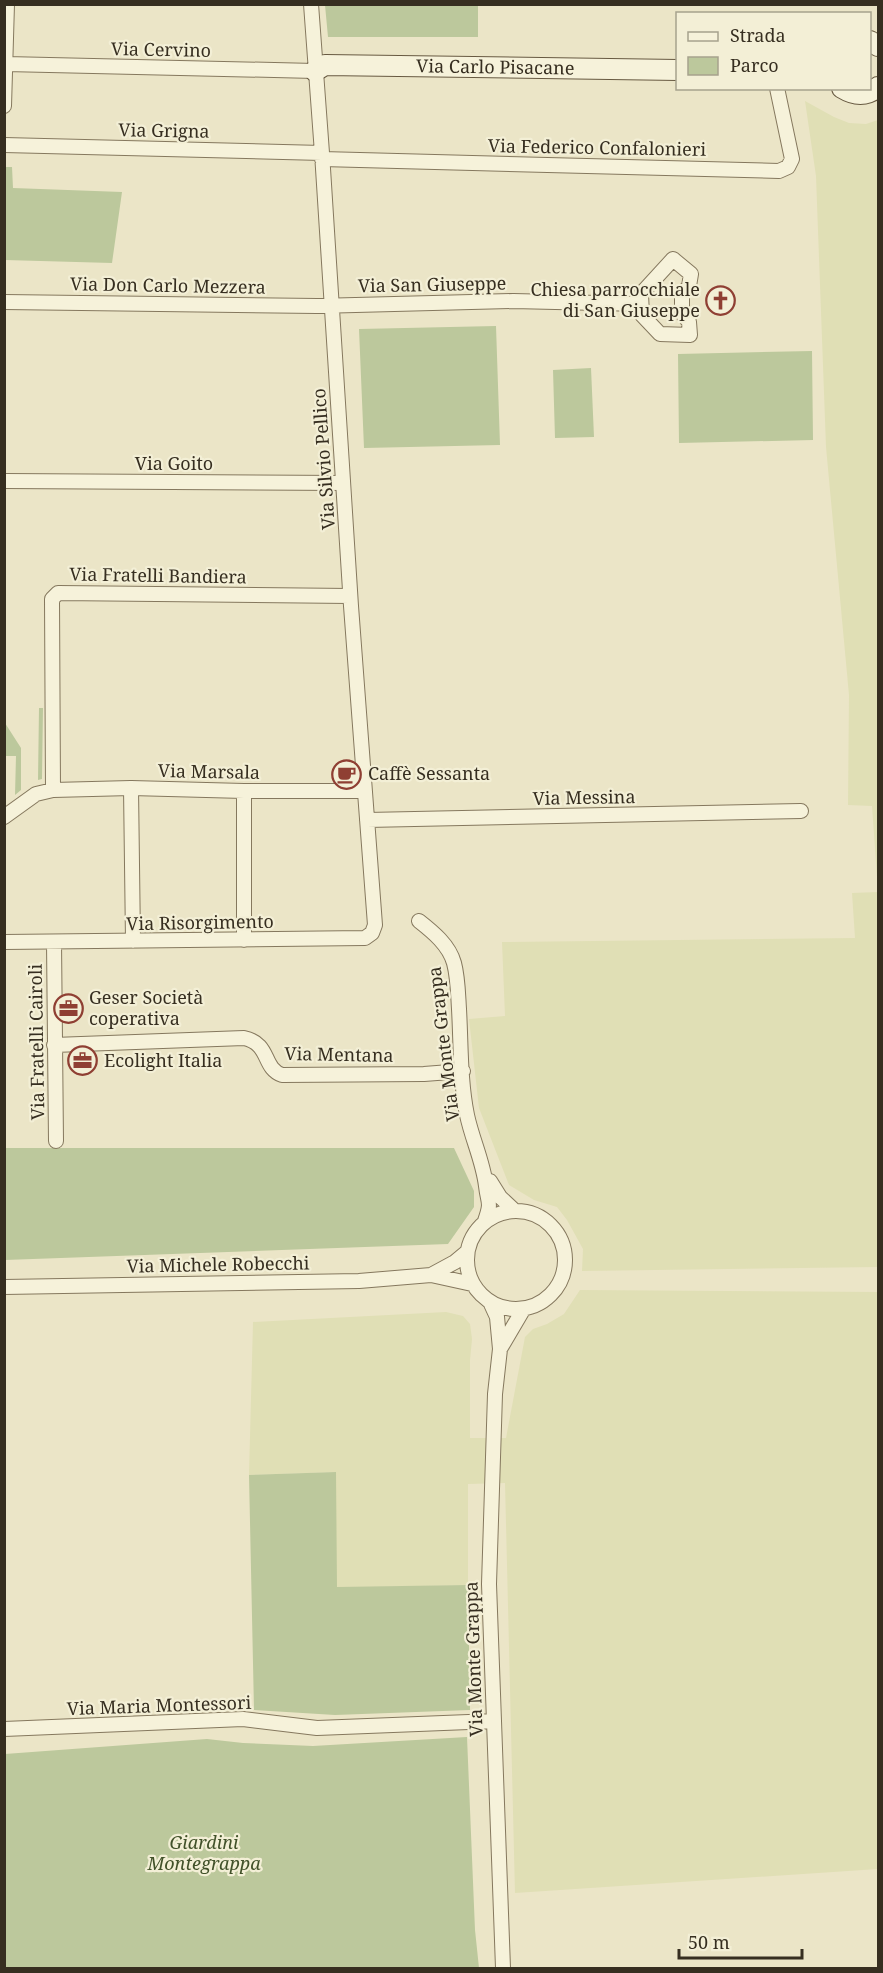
<svg xmlns="http://www.w3.org/2000/svg" width="883" height="1973" font-family="'Noto Serif',serif">
	<style>
		.farmland { fill: #e0dfb5 }
		.green { fill: #bcc89c }
		.lines { fill: none; stroke-linecap: round; stroke-linejoin: round }
		.street-casing { stroke: #85785e; stroke-width: 16 }
		.secondary-casing { stroke: #675941; stroke-width: 22 }
		.street { stroke: #f6f2da; stroke-width: 14 }
		.secondary { stroke: #f6f2da; stroke-width: 20 }
		.labels { text-anchor: middle; stroke-width: 4.5; stroke-linejoin: round; paint-order: stroke }
		.street-label { font-size: 18px; fill: #362e20; stroke: #f3efd6 }
		.poi-label { font-size: 18px; fill: #362e20; stroke: #f3efd6; text-anchor: start }
		.park-label { font-size: 18px; font-style: italic; fill: #415129; stroke: #f3efd6 }
	</style>
	<rect width="100%" height="100%" fill="#ebe5c7"/>
	<path class="farmland" d="M805,101L834,117L849,123L866,124L878,120V891L872,806L848,805L849,695L826,447L816,176Z
		M878,892V1267L582,1271L583,1249L567,1220L557,1207L534,1200L509,1185L479,1108L469,1019L505,1016L502,942L855,938L852,893Z
		M580,1290L878,1292V1869L515,1893L505,1483L468,1484V1585L336,1588V1472L249,1475L253,1322L446,1312L463,1316L470,1324L472,1339L470,1360V1438H506L525,1337L533,1329L547,1324L564,1314Z"/>
	<path class="green" d="M325,5H478V37H328Z
		M5,167H12L13,188L122,192L112,263L5,260Z
		M496,326L500,445L364,448L359,329Z
		M812,351L813,440L679,443L678,354Z
		M591,368L594,437L555,438L553,370Z
		M39,708H43L42,779L38,780Z
		M5,723L21,748V790L15,795L16,756H5Z
		M5,1148H454L474,1191V1207L448,1244L5,1260Z
		M336,1472L337,1587L468,1585L470,1710L335,1715L254,1710L249,1475Z
		M467,1737L475,1930L479,1968H5V1754L207,1739L243,1743L313,1746Z"/>
	<g class="lines">
		<defs>
			<path id="street" d="M6,64L315,71
				M4,106L7,4
				M4,145L322,153
				M322,159L779,171L788,167L792,159L777,88
				M673,259L691,274L689,286L682,294V313L689,322L690,335L660,334L642,315L641,294Z
				M4,302L317,306L513,301L641,304
				M4,481L343,483
				M131,788L133,941
				M53,790L52,599L58,593L350,596
				M244,791V940
				M4,817L36,794L53,790L131,788L244,791H365
				M367,820L801,811
				M419,921C433,932 449,945 454,963C458,978 458,994 459,1009C461,1044 460,1081 467,1115C472,1139 483,1161 486,1186C488,1204 492,1201 485,1221
				M4,942L365,938L372,933L375,925L351,606L322,153L311,4
				M54,942L56,1141
				M54,1045L244,1038C271,1044 262,1068 282,1075L424,1074L463,1071
				M490,1181L500,1197L515,1211
				M467 1260a49 49 0 1 1 98 0a49 49 0 1 1-98 0Z
				M431,1275L455,1262L467,1252
				M4,1287L359,1281L431,1275L472,1284
				M491,1304L497,1317L500,1349L495,1394L489,1584L503,1968
				M500,1349L523,1310
				M4,1729L243,1719L317,1728L494,1721"/>
			<g id="secondary">
				<path d="M870,41L878,46"/>
				<path id="s1" d="M315,71L325,65L678,70"/>
				<path d="M842,88C855,96 867,96 878,87"/>
			</g>
		</defs>
		<use href="#street" class="street-casing"/>
		<use href="#secondary" class="secondary-casing"/>
		<use href="#street" class="street"/>
		<use href="#secondary" class="secondary"/>
	</g>
	<defs>
		<symbol id="church-ring" viewBox="-11 -11 22 22"><circle r="9.5" fill="#f3efd6" stroke="#8f3f33" stroke-width="1.5"/><path d="M-1.2-6h2.4v3.5h3.3v2.4h-3.3V6h-2.4V-.1h-3.3v-2.4h3.3Z" fill="#8f3f33"/></symbol>
		<symbol id="cafe-ring" viewBox="-11 -11 22 22"><circle r="9.5" fill="#f3efd6" stroke="#8f3f33" stroke-width="1.5"/><path d="M-5.5-4.5H6V0H3Q3 3.5 0 3.5H-2.5Q-5.5 3.5-5.5 0ZM3-3.2v2h1.7v-2ZM-6 4.5H4V6H-6Z" fill="#8f3f33"/></symbol>
		<symbol id="office-ring" viewBox="-11 -11 22 22"><circle r="9.5" fill="#f3efd6" stroke="#8f3f33" stroke-width="1.5"/><path d="M-6-3h4V-5.5h4V-3h4V5H-6ZM-1-4.5V-3h2v-1.5ZM-6 0V1H6V0Z" fill="#8f3f33"/></symbol>
	</defs>
	<g fill-rule="evenodd">
		<use href="#church-ring" x="704" y="284" width="33" height="33"/>
		<use href="#cafe-ring" x="330" y="758" width="33" height="33"/>
		<use href="#office-ring" x="52" y="992" width="33" height="33"/>
		<use href="#office-ring" x="66" y="1044" width="33" height="33"/>
	</g>
	<g class="labels">
		<g class="street-label">
			<text transform="translate(161 50) rotate(1)" y="6">Via Cervino</text>
			<text dy="6" stroke="none"><textPath href="#s1" startOffset="182">Via Carlo Pisacane</textPath></text>
			<text transform="translate(164 131) rotate(1)" y="6">Via Grigna</text>
			<text transform="translate(597 148) rotate(1)" y="6">Via Federico Confalonieri</text>
			<text transform="translate(432 285) rotate(-1)" y="6">Via San Giuseppe</text>
			<text transform="translate(168 286) rotate(1)" y="6">Via Don Carlo Mezzera</text>
			<text transform="translate(324 459) rotate(-94)" y="6">Via Silvio Pellico</text>
			<text x="174" y="470">Via Goito</text>
			<text transform="translate(158 576) rotate(1)" y="6">Via Fratelli Bandiera</text>
			<text transform="translate(209 772) rotate(1)" y="6">Via Marsala</text>
			<text transform="translate(584 798) rotate(-1)" y="6">Via Messina</text>
			<text transform="translate(200 923) rotate(-1)" y="6">Via Risorgimento</text>
			<text transform="translate(37 1042) rotate(-91)" y="6">Via Fratelli Cairoli</text>
			<text transform="translate(444 1044) rotate(-97)" y="6">Via Monte Grappa</text>
			<text transform="translate(339 1055) rotate(1)" y="6">Via Mentana</text>
			<text transform="translate(218 1265) rotate(-1)" y="6">Via Michele Robecchi</text>
			<text transform="translate(474 1659) rotate(-92)" y="6">Via Monte Grappa</text>
			<text transform="translate(159 1706) rotate(-2)" y="6">Via Maria Montessori</text>
		</g>
		<g class="poi-label">
			<text x="700" y="296" text-anchor="end">Chiesa parrocchiale<tspan x="700" dy="21">di San Giuseppe</tspan></text>
			<text x="368" y="780">Caffè Sessanta</text>
			<text x="89" y="1004">Geser Società<tspan x="89" dy="21">coperativa</tspan></text>
			<text x="104" y="1067">Ecolight Italia</text>
		</g>
		<g class="park-label">
			<text x="204" y="1849">Giardini<tspan x="204" dy="21">Montegrappa</tspan></text>
		</g>
	</g>
	<rect width="883" height="1973" fill="none" stroke="#362e20" stroke-width="12"/>
	<rect x="676" y="12" width="195" height="78" fill="#f3efd6" stroke="#a7a28d" stroke-width="1.5"/>
	<rect x="688" y="32" width="30" height="9" fill="#f6f2da" stroke="#a7a28d" stroke-width="1.5"/>
	<text x="730" y="42" font-size="18" fill="#362e20">Strada</text>
	<rect x="688" y="57" width="30" height="18" fill="#bcc89c" stroke="#a7a28d" stroke-width="1.5"/>
	<text x="730" y="72" font-size="18" fill="#362e20">Parco</text>
	<path d="M679 1949v9h123v-9" fill="none" stroke="#362e20" stroke-width="3"/>
	<text x="688" y="1949" font-size="18" fill="#362e20" stroke="#f3efd6" stroke-width="4.5" paint-order="stroke">50 m</text>
</svg>
